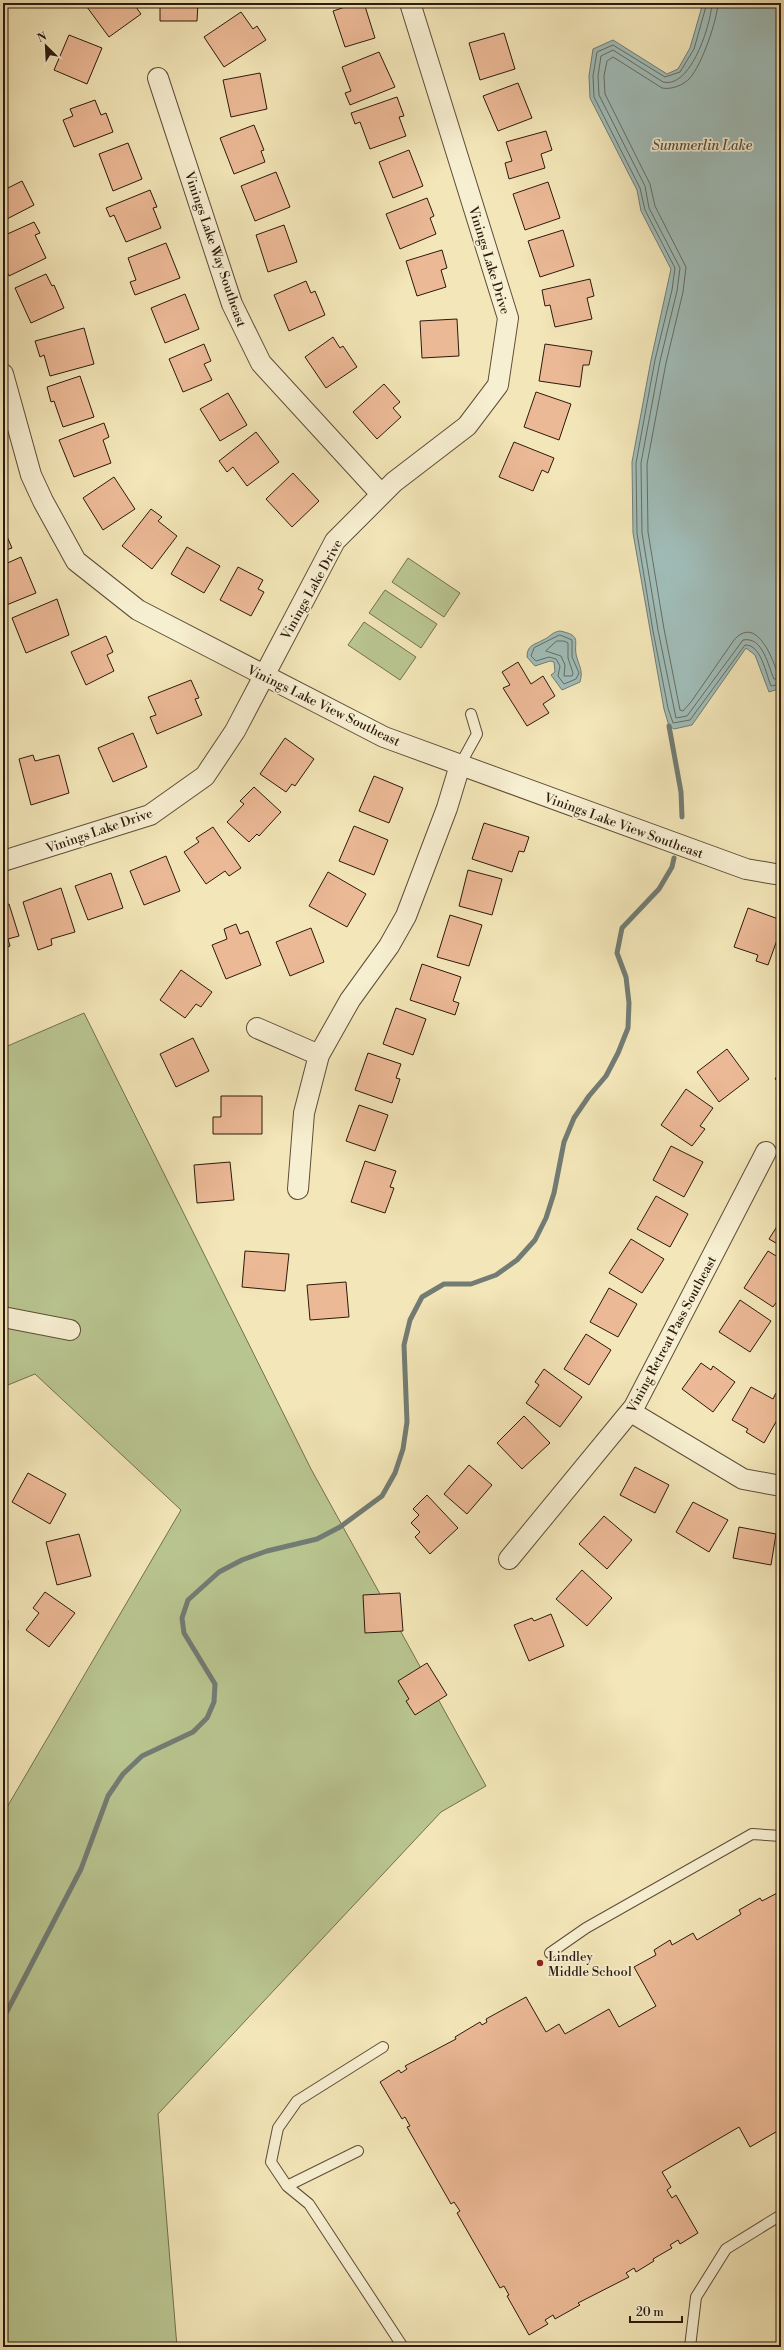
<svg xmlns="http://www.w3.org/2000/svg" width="784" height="2350" font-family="'Libre Bodoni',serif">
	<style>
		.green { fill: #b9c590; stroke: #72704e }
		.water { fill: #a0bdb9; stroke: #727c74 }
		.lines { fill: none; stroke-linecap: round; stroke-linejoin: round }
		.shore { stroke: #666c63; stroke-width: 1 }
		.stream { stroke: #727c74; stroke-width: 5 }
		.building { fill: #ecb996; stroke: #2c1a0d }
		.service-casing { stroke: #5e4d38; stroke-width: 12 }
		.minor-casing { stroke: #5e4d38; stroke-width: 22 }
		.service { stroke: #f7efd1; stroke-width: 10 }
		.minor { stroke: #f7efd1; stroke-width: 20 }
		.poi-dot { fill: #8f2418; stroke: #f7efd1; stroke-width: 1.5 }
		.labels { text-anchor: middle; stroke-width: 3.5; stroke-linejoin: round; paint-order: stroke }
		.street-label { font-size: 13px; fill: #2c1a0d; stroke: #f7efd1 }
		.poi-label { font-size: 13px; fill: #2c1a0d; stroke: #f7efd1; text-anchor: start }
		.water-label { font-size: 14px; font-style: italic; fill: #555349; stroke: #f7efd1 }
	</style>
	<rect width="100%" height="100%" fill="#f3e6b8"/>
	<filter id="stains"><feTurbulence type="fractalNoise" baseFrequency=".005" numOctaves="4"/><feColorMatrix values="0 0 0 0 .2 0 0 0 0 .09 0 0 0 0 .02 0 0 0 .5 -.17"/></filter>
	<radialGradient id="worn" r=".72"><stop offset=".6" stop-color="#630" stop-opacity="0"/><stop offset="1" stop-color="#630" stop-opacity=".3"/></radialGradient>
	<path class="green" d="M408,558L460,593L444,617L392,582Z
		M385,590L437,624L421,648L369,613Z
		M364,622L416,657L400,680L348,645Z
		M84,1013L311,1469L486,1786L441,1812L158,2114L177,2347H3V1814L181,1510L35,1374L3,1387V1048Z"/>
	<path class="water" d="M703,3H781V688L769,692L755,655L746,648L692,725L674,729L669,726L664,709L633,533L632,462L651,360L671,269L641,211L637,190L590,98L589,76L593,49L613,40L667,74L678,69L690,48Z
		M560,631C584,636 572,642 577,658C580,668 583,671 580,682L562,690L551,675L555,672L554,662L550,661L535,666L527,657C527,645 534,645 543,640C550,637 552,632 560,631Z"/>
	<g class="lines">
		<path class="shore" d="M707,3L694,49L680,72L665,77L613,45L597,52L593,76L594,97L640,188L645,210L675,268L672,290L655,360L636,463L637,533L653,631L668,708L673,723L690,720L745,645C761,644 766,674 771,686L781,684
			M712,3C711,24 691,89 663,82L613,50L601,56L598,76L599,95L645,186L649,208L680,268L677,291L660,361L641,463L642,533L658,630L676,718L687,716L743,640C763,636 768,666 774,679H781
			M718,3C717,21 702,64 690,78C684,85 671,90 662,88L613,57L607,61L604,76L605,94L650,184L655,206L686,267L683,292L666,363L647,464L648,532L664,629L680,710L683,711L691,702L734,640C756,615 772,657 777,672L781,673
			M560,635L572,640V657L579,673L576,679L564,684L558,676L560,666L556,659L549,657L536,661L531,656L534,648Z
			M557,641H564L568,643V658L573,673L572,676H564L565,665L561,656L546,651Z"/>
		<path class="stream" d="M669,726L681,792L682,817
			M3,2019L81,1869L108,1796L123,1774L142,1756L193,1732L207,1718L214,1702L215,1684L184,1633L182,1618L188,1600L219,1572L242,1560L267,1551L317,1539L340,1527L382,1496L395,1473L403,1449L407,1422L404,1345L410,1320L422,1297L444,1284H471L496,1275L517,1260L535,1240L546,1218L554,1193L564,1142L574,1118L589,1096L606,1076L618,1053L628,1028L629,1003L626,977L617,953L622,928L659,889L672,867L674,858"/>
	</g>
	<path class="building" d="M84,3H133L141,14L109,37Z
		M160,3H198L197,21H160Z
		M357,3H364L375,38L345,47L333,11Z
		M241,12L253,29L257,26L266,40L224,67L204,37Z
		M504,33L515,69L480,80L469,43Z
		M69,35L102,48L87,84L54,70Z
		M379,52L395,87L350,105L345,93L351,91L342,67Z
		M260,73L267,109L231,117L223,80Z
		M518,83L532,118L498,131L483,96Z
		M397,97L404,116L399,117L406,136L370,149L360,122L355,124L351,113Z
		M95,100L101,115L106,113L113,132L74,147L63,120L73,116L70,109Z
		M254,125L264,150L261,151L265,162L234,174L220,138Z
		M546,131L552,150L541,154L545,168L509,179L505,163L512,161L506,142Z
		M128,143L142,179L113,191L99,154Z
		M409,150L423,186L393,198L379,162Z
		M276,172L290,207L255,221L241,186Z
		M3,179L8,188L22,181L34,205L3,221Z
		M548,182L560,218L525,230L513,194Z
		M150,190L157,207L153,208L161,228L126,242L114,215L110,217L106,208Z
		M427,198L434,216L430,218L436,234L400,249L386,214Z
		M34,222L40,233L35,235L46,258L9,276L3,263V236Z
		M284,225L297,262L268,272L256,235Z
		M563,230L574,266L540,277L528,241Z
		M166,243L180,278L135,295L130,282L136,280L128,258Z
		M442,250L447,268L441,270L446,287L417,296L406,261Z
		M46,274L52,286L54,285L64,308L31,323L15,288Z
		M590,279L594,296L587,298L592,319L555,327L550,305L545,306L542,290Z
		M306,281L311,293L315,291L325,315L289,331L274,295Z
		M185,294L199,329L165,343L151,308Z
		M457,319L459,356L422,358L420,321Z
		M84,328L94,364L50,376L44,355L40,357L35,341Z
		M333,337L340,348L343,346L357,367L326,388L305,357Z
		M204,344L211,361L204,364L212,380L183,392L169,359Z
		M545,344L592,351L589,365H583L580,387L539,381Z
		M80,376L94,417L63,427L54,401L51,402L47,387Z
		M384,384L400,402L393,408L401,417L377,439L353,412Z
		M536,392L571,404L559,440L524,427Z
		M228,393L247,425L220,441L200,409Z
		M104,423L109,437L103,440L111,463L74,477L59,440Z
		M256,432L279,462L247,486L233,467L227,472L219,461Z
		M514,442L554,458L548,473L542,470L533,491L499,477Z
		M293,473L319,501L292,527L266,499Z
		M114,477L135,509L103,530L83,498Z
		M151,509L162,517L158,521L177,536L152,569L122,546Z
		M3,527L12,548L3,551Z
		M187,547L220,566L204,593L171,574Z
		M21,557L36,593L4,606L3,565Z
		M238,567L263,580L258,589L264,592L251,616L220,600Z
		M57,599L69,635L26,653L12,618Z
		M106,636L113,652L107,655L114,671L86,685L71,652Z
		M518,662L531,684L543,676L555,696L543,704L549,713L527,726L503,688L510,685L502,672Z
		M191,680L199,698L195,699L202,715L157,734L150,717L156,715L148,697Z
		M133,733L147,767L113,782L98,748Z
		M285,738L314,759L295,786L292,784L286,792L260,774Z
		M33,755L35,761L59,755L69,793L31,805L19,759Z
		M374,776L403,788L389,823L359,811Z
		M254,787L281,812L259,836L257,834L249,842L227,822L244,804L240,801Z
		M484,823L529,837L524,852L519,851L512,872L472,859Z
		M354,826L388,840L374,875L339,861Z
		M213,827L241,868L229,876L225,871L206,884L184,852L199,842L196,838Z
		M166,856L180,891L144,905L130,871Z
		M468,870L502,879L492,915L459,906Z
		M328,872L366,894L347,927L309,906Z
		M111,873L123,908L88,920L75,886Z
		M61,888L75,932L51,939L52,945L38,950L23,902Z
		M9,904L19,936L8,939L10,946L3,949V906Z
		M748,908L781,920V929L768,965L756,961L758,955L734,947Z
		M450,915L482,925L469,966L437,957Z
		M236,924L240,934L248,931L261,965L226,979L212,945L227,939L224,929Z
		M311,928L324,962L290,976L276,942Z
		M422,964L461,977L453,1001L459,1003L455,1015L410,1000Z
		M181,970L212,992L201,1007L196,1004L185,1018L160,1000Z
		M396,1008L426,1019L413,1055L383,1044Z
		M193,1038L209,1071L176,1087L160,1054Z
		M727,1049L749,1079L719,1102L697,1072Z
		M368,1053L401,1064L396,1078L400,1079L392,1103L355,1090Z
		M781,1071V1083L775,1079Z
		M686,1089L713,1108L700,1126L705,1129L692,1146L661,1125Z
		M221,1096H262V1134H213V1117H221Z
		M359,1105L388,1115L375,1151L346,1141Z
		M671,1146L703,1162L684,1197L653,1180Z
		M365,1161L396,1171L390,1187L394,1188L385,1213L351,1202Z
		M230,1162L234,1200L197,1203L194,1165Z
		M656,1196L688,1214L670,1247L637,1229Z
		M781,1220V1246L769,1239Z
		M631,1239L664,1259L642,1293L609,1273Z
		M245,1251L289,1254L285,1291L242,1287Z
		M768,1251L781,1259V1296L773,1307L744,1288Z
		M346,1282L349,1317L310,1320L307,1285Z
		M609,1288L637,1304L618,1337L590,1322Z
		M740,1300L771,1321L750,1352L719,1332Z
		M586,1334L611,1350L589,1385L564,1369Z
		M701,1363L711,1370L713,1366L735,1382L713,1412L682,1389Z
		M544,1369L582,1397L560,1427L526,1403L539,1385L535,1382Z
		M751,1387L773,1399L776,1393L781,1396V1413L764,1443L746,1432L748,1429L732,1420Z
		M524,1416L550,1443L522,1469L497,1443Z
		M469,1465L492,1485L467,1514L444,1494Z
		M635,1467L669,1485L655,1513L620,1495Z
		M28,1473L66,1494L50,1524L12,1502Z
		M427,1495L458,1528L430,1554L415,1537L420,1532L411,1523L419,1515L413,1509Z
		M693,1502L728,1520L709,1552L676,1532Z
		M604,1516L632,1540L607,1569L579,1544Z
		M739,1527L776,1534L771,1565L733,1558Z
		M79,1534L91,1576L57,1585L46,1542Z
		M582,1570L612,1598L587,1626L556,1599Z
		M45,1592L75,1613L49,1647L26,1630L39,1613L33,1608Z
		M400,1593L403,1631L365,1633L363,1595Z
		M551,1614L564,1646L529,1661L514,1625L532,1618L534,1621Z
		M3,1619L8,1620L7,1653H3Z
		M427,1663L447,1695L415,1715L406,1701L409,1699L398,1681Z
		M781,1891V2129L750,2147L739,2127L662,2172L671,2187L667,2190L672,2198L676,2195L698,2233L680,2244L678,2240L670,2245L672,2248L653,2259L654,2261L636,2272L634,2268L626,2273L629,2277L578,2303L580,2305L555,2319L553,2315L545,2320L548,2324L529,2335L507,2296L509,2295L504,2286L500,2288L457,2213L460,2211L454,2202L451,2204L407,2127L410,2126L405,2117L402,2119L380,2082L399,2070L401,2073L407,2069L405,2066L456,2039L455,2037L480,2022L482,2025L487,2022L486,2019L526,1997L546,2032L559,2024L565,2034L609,2009L619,2027L656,2006L634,1967L656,1955L654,1950L670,1940L672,1945L693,1933L697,1940L741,1914L739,1910L760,1898L762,1901Z"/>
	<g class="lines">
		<defs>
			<path id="service" d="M460,765L477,734L471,714
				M550,1953L586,1928L752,1834L781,1836
				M383,2047L297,2101L278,2128L271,2162L287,2186L309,2204L403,2347
				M287,2186L358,2151
				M690,2347L696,2297L726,2249L781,2215"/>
			<path id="minor" d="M158,78L232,304L261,363L381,494
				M3,374L31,475L43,501L76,561L138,610L384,737L746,869L781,875
				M3,861L150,815L205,776L235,731L335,541L394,482L467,426L498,385L508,318L410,3
				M257,1028L319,1055
				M298,1189L304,1113L319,1055L350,1000L389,946L406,916L447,808L460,765
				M3,1317L70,1330
				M631,1412L743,1479L781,1486
				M509,1559L634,1407L766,1152"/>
		</defs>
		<use href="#service" class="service-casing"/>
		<use href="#minor" class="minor-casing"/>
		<use href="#service" class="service"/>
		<use href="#minor" class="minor"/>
	</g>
	<circle class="poi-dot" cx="540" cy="1963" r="4"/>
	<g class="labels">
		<g class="street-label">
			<text transform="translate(216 249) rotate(71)" y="5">Vinings Lake Way Southeast</text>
			<text transform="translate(490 260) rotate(73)" y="5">Vinings Lake Drive</text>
			<text transform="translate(311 589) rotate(-61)" y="5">Vinings Lake Drive</text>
			<text transform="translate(324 705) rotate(26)" y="5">Vinings Lake View Southeast</text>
			<text transform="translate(624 825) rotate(20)" y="5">Vinings Lake View Southeast</text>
			<text transform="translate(99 830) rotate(-19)" y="5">Vinings Lake Drive</text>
			<text transform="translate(671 1334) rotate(-62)" y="5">Vining Retreat Pass Southeast</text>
		</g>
		<g class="poi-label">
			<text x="548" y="1961">Lindley<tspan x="548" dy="15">Middle School</tspan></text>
		</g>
		<g class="water-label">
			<text x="702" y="150">Summerlin Lake</text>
		</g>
	</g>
	<rect width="784" height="2350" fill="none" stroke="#f3e6b8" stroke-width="16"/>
	<rect x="4" y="4" width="776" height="2342" fill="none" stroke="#2c1a0d" stroke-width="2"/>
	<rect x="8" y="8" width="768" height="2334" fill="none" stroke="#2c1a0d"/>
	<g transform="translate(46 46) rotate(336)" stroke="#f7efd1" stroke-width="3" paint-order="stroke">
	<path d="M0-3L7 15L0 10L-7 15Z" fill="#2c1a0d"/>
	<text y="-6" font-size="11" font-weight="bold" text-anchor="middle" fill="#2c1a0d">N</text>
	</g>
	<path d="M630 2316v6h52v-6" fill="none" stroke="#2c1a0d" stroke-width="2"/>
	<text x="636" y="2316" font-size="12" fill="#2c1a0d" stroke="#f7efd1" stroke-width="3" paint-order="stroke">20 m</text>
	<rect width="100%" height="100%" filter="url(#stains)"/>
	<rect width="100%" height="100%" fill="url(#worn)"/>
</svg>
